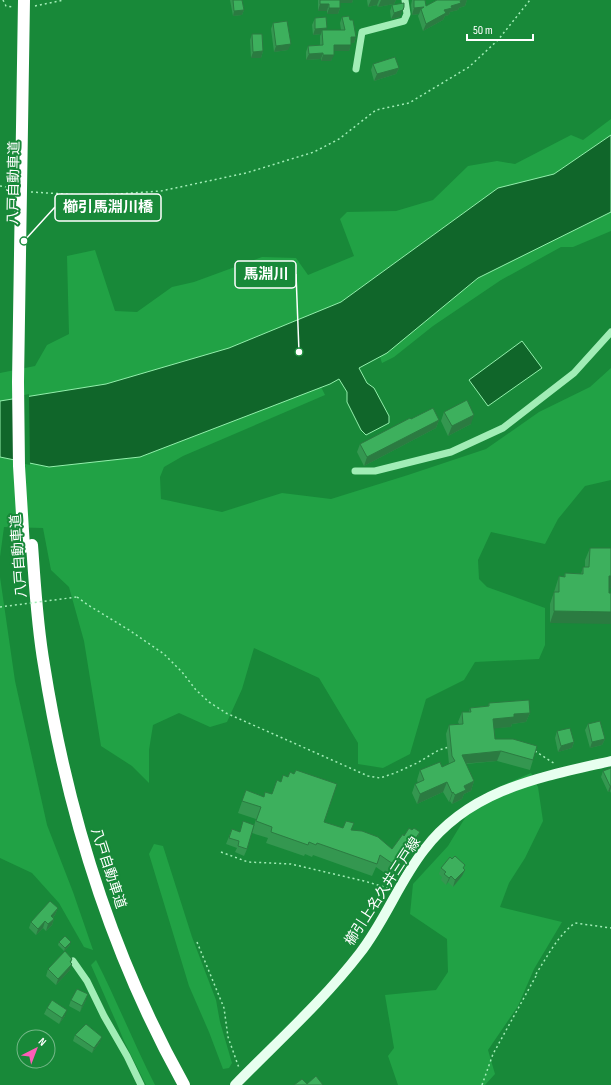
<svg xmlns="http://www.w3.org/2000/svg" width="611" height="1085" font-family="'Sofia Sans Condensed','Noto Sans JP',sans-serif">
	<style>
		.green { fill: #21a245 }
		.water { fill: #10662a; stroke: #93f0ac }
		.pier { fill: #188939 }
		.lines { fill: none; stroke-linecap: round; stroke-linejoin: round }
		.path { stroke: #a1edb6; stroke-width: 1.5; stroke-dasharray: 2 3; stroke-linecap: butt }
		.minor { stroke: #a1edb6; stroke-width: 7 }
		.major { stroke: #e7ffef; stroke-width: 10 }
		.highway { stroke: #fff; stroke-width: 12 }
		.path-bridge { stroke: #a1edb6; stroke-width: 1.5; stroke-dasharray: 2 3; stroke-linecap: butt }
		.highway-bridge { stroke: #fff; stroke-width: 12 }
		.wall { fill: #349750 }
		.shaded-wall { fill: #2b7b41 }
		.building { fill: #3db05d; stroke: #2b7b41 }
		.labels { text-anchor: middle; stroke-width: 4; stroke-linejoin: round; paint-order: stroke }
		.street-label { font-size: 14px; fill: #fff; stroke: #188939 }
		.leader { fill: none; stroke: #fff; stroke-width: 1.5 }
		.callout-dot { fill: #fff; stroke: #188939; stroke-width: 1.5 }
		.callout { fill: #188939; stroke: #fff; stroke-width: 1.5 }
		.callout-label { font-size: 15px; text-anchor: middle; font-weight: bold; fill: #fff }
	</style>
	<rect width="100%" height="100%" fill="#188939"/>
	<path class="green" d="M611,119V135L554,174L498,188L341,302L229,348L106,384L0,401V373L35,366L47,345L69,334L67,256L95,250L115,311L137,312L172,287L194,282L262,257L296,258L308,275L354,256L340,219L347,212L396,211L433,200L468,166L497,161L515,164L571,135L583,140Z
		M611,212V231L573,247H561L501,280L433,326L394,357L382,363L380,357L387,352L478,278Z
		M611,368V480L585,486L558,519L545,544L491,532L478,560L479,579L487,587L545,608V645L539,659L475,662L464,680L426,699L410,754L383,768L358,764V743L319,678L254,648L242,689L227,722L210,727L179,713L153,725L149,750V783L132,766L101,746L84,641L69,587L51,570L43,528L4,527L0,557V457L49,467L140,457L321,387L325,395L183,456L164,467L160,477L161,499L222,512L282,493L331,499L408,475L486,449L539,412L590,387Z
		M0,577L15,681L47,825L73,892L93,950L84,947L59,903L32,873L0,858Z
		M531,773L538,787L543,821L525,858L509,883L500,907L562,922L534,969L518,1006L488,1050L495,1074L485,1085H398L388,1056L394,1048L385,995L436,990L448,972L447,939L410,914L413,884L448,846L468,813L501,786Z
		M154,844L163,846L192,937L216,1000L220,1022L232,1063L229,1068L223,1069L209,1032L189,986L149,854Z
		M96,960C117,1001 134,1044 155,1085H146L124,1041L117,1024L91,965Z"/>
	<path class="water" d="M611,135V212L478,278L387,353L359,368L367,383L374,388L389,416V423L366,435L361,430L347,402V392L339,379L330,384L140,457L49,467L0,457V401L106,384L229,348L341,302L498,188L554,174Z
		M522,341L542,368L488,406L469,380Z"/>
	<path class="pier" d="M29,394L30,465L16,462L15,397Z"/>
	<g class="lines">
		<path class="path" d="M3,0L6,6L13,7
			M35,6L64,0
			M0,186L11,188
			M31,192L81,195L118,194L161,191L246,173L314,152L339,139L376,110L409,103L469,67L498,40L530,0
			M77,597L88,605L129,630L164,654L182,672L196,690L209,702L226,713L368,776L380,778L395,773L417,763L439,750L449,747
			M535,751L555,764
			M221,852L248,862L291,864L364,881L388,888
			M197,942L224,1008L228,1037L239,1068
			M536,974C547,957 558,935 575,923L611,928
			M482,1085L493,1054L536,976"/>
		<path class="minor" d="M356,69L362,32L404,21L407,14L405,0
			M355,471H375L451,452L503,428L574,373L611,332
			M73,961L87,981L104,1016L127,1056L141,1085"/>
		<path class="major" d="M235,1085C277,1042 323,1001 360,953C385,921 399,882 424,850C470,789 541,777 611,761"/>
		<path class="highway" d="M32,545C35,585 37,625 44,665C67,811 112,956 184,1085"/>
		<path class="path-bridge" d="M0,607L77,597"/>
		<path class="highway-bridge" d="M24,0L18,382L19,466L24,547"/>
	</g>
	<path class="wall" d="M230,0H242L244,10L242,15L233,16Z
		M318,0H353L352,3H340V8L338,14H327V11H318Z
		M367,0H396L394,4L378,7L377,5L368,7Z
		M412,0H425L426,6L437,0H467L465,6L459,8L458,10L450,12L449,15L445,16L443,20L423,31L418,16L419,14L412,15L411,5Z
		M392,5L400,17L391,19L390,11Z
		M342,17L350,20L356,37L354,43H351L349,51H334L331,61H321V59L306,60V52L308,46L320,45V36L321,34L313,35L312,25L315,18L326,30H341L340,23Z
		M273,23L288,50L274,52L271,29Z
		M252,34L263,51L261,58H251L250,40Z
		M373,64L399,68L396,74L374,81L371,70Z
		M444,412L471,424L448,436L441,421Z
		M411,419L439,420L436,428L364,466L357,452L360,444Z
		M590,548H611V588H609L550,623V604L555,589L559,576L564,577L565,573L581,574L583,567H585V560Z
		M489,703L530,713L526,722L512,724L511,727L493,728L495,739L533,760L530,770L497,761L466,764L474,781L471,791L464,794L462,799L452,804L450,801L449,802L443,792L417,804L412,793L415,784L418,783L417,780L420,770L442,767L449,764L446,734L449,725L459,724L458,722L462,712H469L470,708L488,706Z
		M588,724L605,739L602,745L590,748L585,730Z
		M557,731L574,742L572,748L558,752L555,738Z
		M611,768V793L610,791L608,792L601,777L603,771Z
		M281,782L324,822L343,828L351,830L392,849L404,836L412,830L420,832L415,844L392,878L376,867L372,876L313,855L312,857L305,854L304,856L266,843L268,838L252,833L256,819L238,813L246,790L264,797L272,794Z
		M232,829L247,849L244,856L235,852L237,848L226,844Z
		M441,868L464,869L465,870L462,876L453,887L448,882L446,885L441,880L442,877L439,874Z
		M58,908L55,915L53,917L54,919L52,925L46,931L43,928L36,935L29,928L31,922Z
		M59,942L70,945L64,951L58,945Z
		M72,959L71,963L70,970L56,985L46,976L48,969Z
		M71,1000H86L80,1012L69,1006Z
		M47,1008L65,1016L59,1024L44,1014Z
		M75,1035L100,1042L92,1053L73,1041Z"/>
	<path class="shaded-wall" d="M339,0H353L352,3H338Z
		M371,0H379L377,5L368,7Z
		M381,0H396L394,4L378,7Z
		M463,0H467L465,6L459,8L458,10L450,12L449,15L445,16L443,20L423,31L426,24L444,10L460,1Z
		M320,4H329L327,11H318Z
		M404,7L400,17L391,19L394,13Z
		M424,7L421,9L419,14L412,15L414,8Z
		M329,8H340L338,14H327Z
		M244,10L242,15L233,16L234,11Z
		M327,28L324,34L322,30L321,34L313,35L315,29Z
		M351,37H356L354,43H349Z
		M291,44L288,50L274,52L276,46Z
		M334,45H351L349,51H331Z
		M263,51L261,58H251L253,52Z
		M323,53L321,59L306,60L309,54Z
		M323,55H334L331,61H321Z
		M399,68L396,74L374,81L377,74Z
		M474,415L471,424L448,436L452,426Z
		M439,420L436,428L364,466L367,457Z
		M609,576H611V588H605Z
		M554,611L611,612V624L550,623Z
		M530,713L526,722L512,724L511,727L489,729L493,719L514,714Z
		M605,739L602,745L590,748L592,742Z
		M574,742L572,748L558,752L561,746Z
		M501,751L497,761L459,764L462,755Z
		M474,781L471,791L464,794L462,799L452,804L455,795L464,786Z
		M447,782L443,792L417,804L420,794Z
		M610,786H611V788L610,791L608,792Z
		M453,792L450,801L449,802L452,793Z
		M420,832L415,844L392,878L396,866Z
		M465,870L462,876L453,887L455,880Z
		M451,876L448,882L446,885L449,878Z
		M58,908L55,915L48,922L51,916Z
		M54,919L52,925L46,931L48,924Z
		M45,921L43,928L36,935L38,929Z
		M71,942L70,945L64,951L65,948Z
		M72,964L70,970L56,985L58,979Z
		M88,994L86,1000L80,1012L82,1006Z
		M67,1010L65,1016L59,1024L62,1018Z
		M102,1037L100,1042L92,1053L94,1048Z"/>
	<path class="building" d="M233,0H242L244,10L234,11Z
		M320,0H340V8H329V4H320Z
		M414,0H425L426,6L437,0H463L460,1L461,3L451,6L452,8L444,10L446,13L426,24L421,9L424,7L414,8Z
		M404,3V7L403,10L394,13L392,5Z
		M349,16L350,20H353L356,37H351V45H334V55H323V53L309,54L308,46L323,45L322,30H345L342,17Z
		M326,17L327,28L315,29V18Z
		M287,21L291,44L276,46L273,23Z
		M252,34H262L263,51L253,52Z
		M395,57L399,68L377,74L373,64Z
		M467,400L474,415L452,426L444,412Z
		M433,408L439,420L367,457L360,444L410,418L411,419Z
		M590,548H611V576H609V593H611V612L554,611V592H559V576L565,577V573L583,574V567H589Z
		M529,700L530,713L514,714V717L493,719L495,739H513L537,746L533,760L501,751L462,755L474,781L464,786L466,790L455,795L453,792L452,793L447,782L420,794L415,784L424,780L420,770L440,762L442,767L455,761L452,756L449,725L463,724L462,712H471L470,708L489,706V703Z
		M600,721L605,739L592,742L588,724Z
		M570,728L574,742L561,746L557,731Z
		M611,768V786H610L603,771Z
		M296,770L337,784L324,822L343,828L346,821L354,823L351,830L362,831L378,837L392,849L403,834L404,836L409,828L412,830L414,828L420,832L396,866L380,855L377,864L317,843L316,845L309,842L308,845L271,832L272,827L256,821L261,807L242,801L246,790L264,797L265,792L272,794L277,780L281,782L283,775L288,777L290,772L294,774Z
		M243,821L254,825L247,849L238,846L239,841L229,838L232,829L240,832Z
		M455,856L465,865L463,868L465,870L455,880L451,876L449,878L444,874L446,872L441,868L450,857L452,859Z
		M50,901L58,908L51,916L54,919L48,924L45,921L38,929L31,922Z
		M65,936L71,942L65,948L59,942Z
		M65,951L72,959L70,962L72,964L58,979L48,969Z
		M77,989L88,994L82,1006L71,1000Z
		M52,1000L67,1010L62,1018L47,1008Z
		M86,1024L102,1037L94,1048L75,1035Z
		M316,1076L323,1085H294L302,1079L307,1084Z"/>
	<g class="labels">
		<g class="street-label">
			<text transform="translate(13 183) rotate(-89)" y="5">八戸自動車道</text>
			<text transform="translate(18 556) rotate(-94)" y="5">八戸自動車道</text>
			<text transform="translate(109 868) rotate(72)" y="5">八戸自動車道</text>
			<text transform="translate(382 891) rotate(-57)" y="5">櫛引上名久井三戸線</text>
		</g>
	</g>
	<path class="leader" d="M24 241L55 207M299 352L296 274"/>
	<g class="callout-dot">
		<circle cx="24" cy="241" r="4"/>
		<circle cx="299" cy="352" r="4"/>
	</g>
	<g class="callout">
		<rect x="55" y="194" width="106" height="27" rx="4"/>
		<rect x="235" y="261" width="61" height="27" rx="4"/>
	</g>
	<g class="callout-label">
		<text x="108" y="212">櫛引馬淵川橋</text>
		<text x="266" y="279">馬淵川</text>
	</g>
	<g transform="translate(36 1049) rotate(42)"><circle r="19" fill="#188939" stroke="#74b888"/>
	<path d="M0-3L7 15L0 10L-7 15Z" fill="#ff5db8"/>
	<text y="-6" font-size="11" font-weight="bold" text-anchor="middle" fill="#ffffff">N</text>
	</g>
	<path d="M467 34v6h66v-6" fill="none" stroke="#ffffff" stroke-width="2"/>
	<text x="473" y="34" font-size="12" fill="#ffffff" stroke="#188939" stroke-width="3" paint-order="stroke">50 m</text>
</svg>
